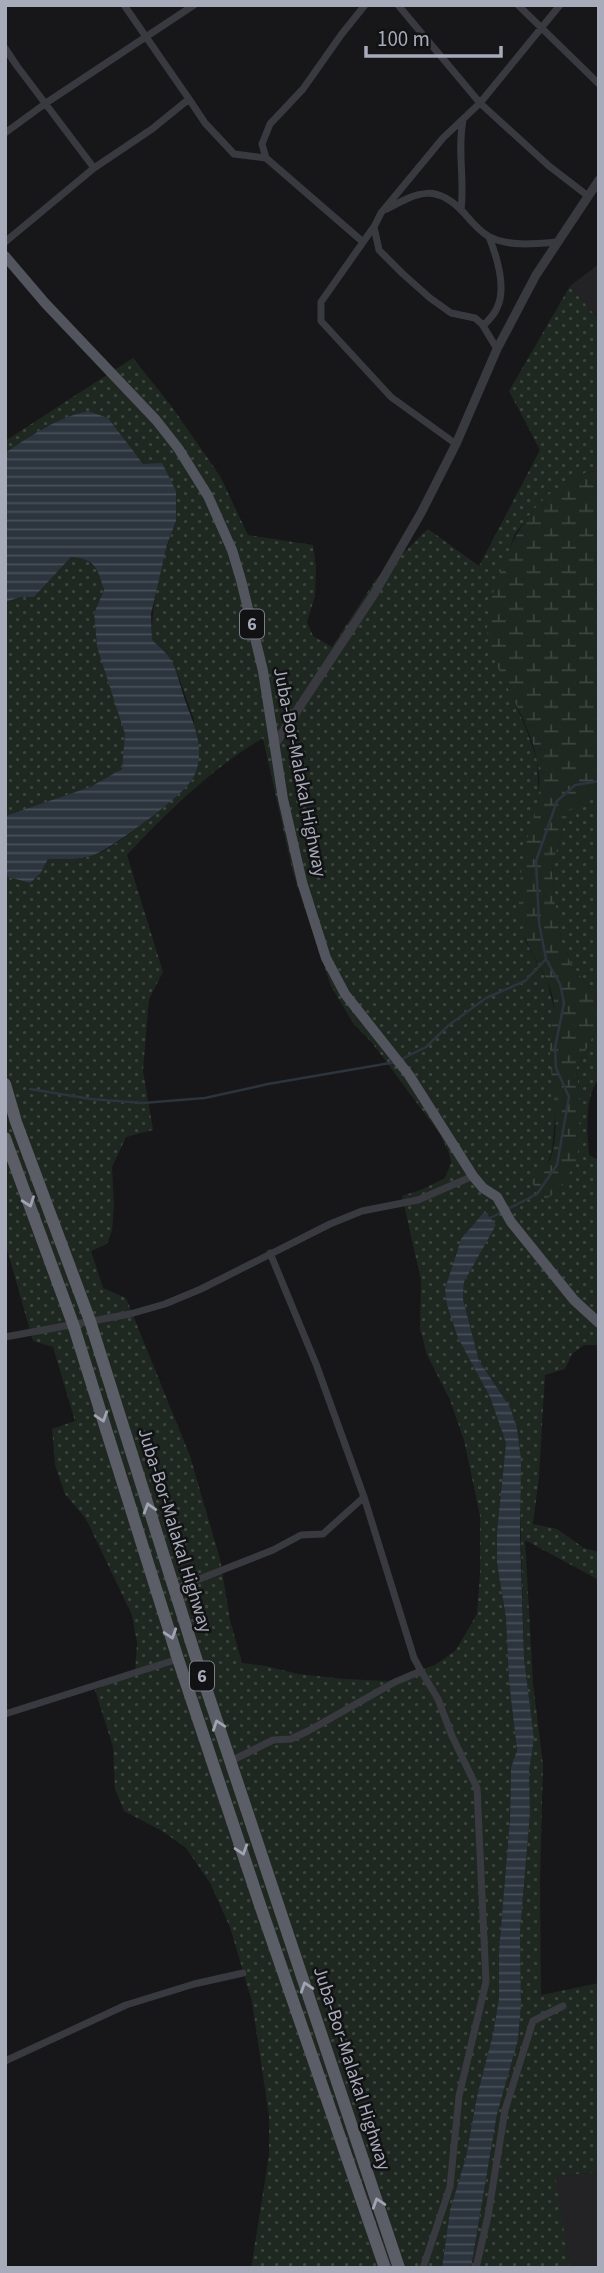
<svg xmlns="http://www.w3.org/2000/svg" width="604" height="2273" font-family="'Source Sans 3',sans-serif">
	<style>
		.built { fill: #232326 }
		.grass { fill: url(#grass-dots); fill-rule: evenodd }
		.wetland { fill: url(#wetland-marsh) }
		.water { fill: url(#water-rules) }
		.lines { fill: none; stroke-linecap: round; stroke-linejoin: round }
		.stream { stroke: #2c343e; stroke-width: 2.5 }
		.minor { stroke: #393a40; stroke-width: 7 }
		.tertiary { stroke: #393a40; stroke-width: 9 }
		.primary { stroke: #53555e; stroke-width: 10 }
		.trunk { stroke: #5b5d67; stroke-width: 12 }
		.oneway { stroke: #a0a4b2 }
		.labels { text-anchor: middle; stroke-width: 5; stroke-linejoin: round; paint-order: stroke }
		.shield { fill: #121214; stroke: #7b7e88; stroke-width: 2 }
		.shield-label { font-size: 18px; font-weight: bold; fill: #a8acba }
		.street-label { font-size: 19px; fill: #a8acba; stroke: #121214 }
	</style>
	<defs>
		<pattern id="grass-dots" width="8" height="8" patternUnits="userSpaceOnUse" patternTransform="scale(1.75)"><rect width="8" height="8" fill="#1e2820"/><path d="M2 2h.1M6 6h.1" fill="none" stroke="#3c443e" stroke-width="1.8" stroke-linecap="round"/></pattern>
		<pattern id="wetland-marsh" width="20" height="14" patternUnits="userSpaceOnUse" patternTransform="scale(1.75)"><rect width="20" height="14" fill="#1e2820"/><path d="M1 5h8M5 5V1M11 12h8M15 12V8" fill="none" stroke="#3c443e"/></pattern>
		<pattern id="water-rules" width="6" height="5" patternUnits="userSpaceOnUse" patternTransform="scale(1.75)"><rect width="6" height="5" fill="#2c343e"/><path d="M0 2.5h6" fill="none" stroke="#484f58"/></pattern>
	</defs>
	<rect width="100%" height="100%" fill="#171719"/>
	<path class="built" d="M599,264V320L570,286Z
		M599,2172V2268H570L554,2176Z"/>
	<path class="grass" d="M570,286L599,320V470L585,473L534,509L515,534L492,596L489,643L527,731L537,760L539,798L525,940L547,981L555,1012L550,1042L556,1105L552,1151L547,1165L561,1188L568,1175L582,1113L576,1069L597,1028L599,1015V1078C584,1098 587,1132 589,1155L599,1160V1345H584L572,1354L565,1369L545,1375L539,1477L533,1524L557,1529L584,1548L599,1552V1580L525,1540L533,1683L543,1765L540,1881L541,1995L599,1983V2172L555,2176L570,2268H471L497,2114L518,2040L521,2006L520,1932L530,1813L529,1771L534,1739L524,1658L520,1497L510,1407L479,1361L463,1299L464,1282L496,1225L485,1211L462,1239L455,1255L458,1338L490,1397L506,1443L497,1532V1563L506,1618L509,1682L517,1750L511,1768L510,1818L499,1951V1998L493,2034L477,2096L466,2157L450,2210L442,2268H251L269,2155V2116L252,2002L230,1927L210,1883L186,1848L162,1831L124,1811L115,1789L113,1747L95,1690L135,1672L137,1643L132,1615L86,1519L65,1494L55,1465L52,1429L75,1421L53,1347L33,1341L5,1242V876L30,883L40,874L48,859C62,860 77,860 92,856C118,848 172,799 193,779L194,720L179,678L169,657L152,640C151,599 162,559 176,521L143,464L127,445L88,411C56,418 32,435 5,453V441L133,358L172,407L220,476L248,535L313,545L316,567L315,596L307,622L313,636L332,647L376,579L428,529L479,566L540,450L509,391ZM263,738L293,873L331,986L353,1023L373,1044L440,1134L449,1153L451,1163L445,1178L423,1189L402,1196L421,1280L420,1328L427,1355L450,1400L464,1440L480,1516V1573L477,1614L456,1650L435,1665L388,1681L345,1679L298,1674L266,1666L242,1663L230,1620L220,1559L190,1456L126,1298L103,1288L91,1251L107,1244L112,1231L114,1205L112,1167L126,1137L153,1130L143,1071L149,999L163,972L127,855C167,812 212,768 263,738Z
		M71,557C96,559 97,568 104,590L94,613L97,647L126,734L122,769L90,787L5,816V602L21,597H34Z
		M599,788V1012L596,999L569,960L562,942L554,898L552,866L568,811Z"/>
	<path class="wetland" d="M599,470V788L568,811L552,866L554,898L562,942L569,960L596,999L599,1015L597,1028L576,1069L582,1113L577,1160L561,1188L544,1201L531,1181C536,1176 542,1172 546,1166C566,1140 548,1073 550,1041C551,1025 557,1011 552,994C543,965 521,943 519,912C518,896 522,858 526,843C534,813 544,794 537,761C530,719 500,684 489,643C484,623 490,600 497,581C512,532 544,480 599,470Z"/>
	<path class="water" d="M88,411L108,418L143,464L162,463L176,491V521L167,545L151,614L152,640C158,646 166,652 171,660C178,673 180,686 185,700C194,725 207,752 193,778C184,795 115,846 96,854C81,861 63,859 48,859L40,874L30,883L5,876V816L90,787L122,769L125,734L97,647L94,613L104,590C97,568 96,559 71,557L34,597H21L5,602V453C32,435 56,418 88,411Z
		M485,1211L496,1225L464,1282L463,1299L479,1361L510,1407L517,1429L521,1459L520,1535L524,1658L534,1739L529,1771L530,1813L520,1932L521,2006L518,2040L497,2114L471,2268H442L450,2210L466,2157L477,2096L493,2034L499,1998V1951L510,1818L511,1768L517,1750L509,1682L506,1618L497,1563V1532L506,1443L490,1397L458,1338L447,1305L445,1289L461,1239Z"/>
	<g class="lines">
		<path class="stream" d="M402,1059L426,1047L449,1025L486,998L525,981L546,959
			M30,1089L91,1099L143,1103L205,1098L268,1084L396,1062
			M508,1209L537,1194L557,1165L569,1097L556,1068L555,1048L564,1003L560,984L546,959L539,923L536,861L557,801L575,785L599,781
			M490,1218L502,1212"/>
		<path class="minor" d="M398,5L480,103L549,166L588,196
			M518,5L599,84
			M5,48L17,66L94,168
			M189,99L205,123L234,154L266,158
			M5,133L46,103L194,5
			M387,209C419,191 437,184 464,213C471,221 478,230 488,236C508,247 535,244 557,242
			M461,210C465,179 457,150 463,120
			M373,228L321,302V321L391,397L456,444
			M5,242L94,168L152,129L189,99L124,5
			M363,242L266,158L262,144L270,124L303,89L341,35L365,5
			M483,326C488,321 494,315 497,308C507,287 497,257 489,237
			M497,349L482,324L475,318L451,313L430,298L403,274L379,250L374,227L381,213L443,138L480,103L560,5
			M5,1337L130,1314L165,1304L201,1289L330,1224L362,1211L418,1200L473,1176
			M174,1589L273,1550L301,1535L323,1534L364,1497L316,1364L270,1253
			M421,1671L438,1699L452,1736L477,1788L486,1982L459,2096L450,2187L423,2268
			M5,1714L178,1659
			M231,1761L273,1740L291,1739L308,1731L395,1682L421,1671L414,1658L364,1497
			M5,2061L126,2005L194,1984L243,1973
			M476,2268L488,2216L505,2110L533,2021L563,2006"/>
		<path class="tertiary" d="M275,744L374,594L421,513L456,444L497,349L536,275L599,180"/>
		<path class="primary" d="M5,256L45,303L156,420L178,448L208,496L232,550L241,580L263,671L283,799L302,882L326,958L345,994L409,1075L473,1176L483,1188L497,1197L511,1222L574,1300L599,1323"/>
		<path class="trunk" d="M5,1084L16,1122L90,1321L196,1658L399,2268
			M5,1138L73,1324L178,1659L261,1908L385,2268"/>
	</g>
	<defs><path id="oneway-chevron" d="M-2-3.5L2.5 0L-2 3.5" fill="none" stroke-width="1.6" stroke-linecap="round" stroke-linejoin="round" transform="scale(1.75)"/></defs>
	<g class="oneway">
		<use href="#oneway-chevron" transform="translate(29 1202) rotate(70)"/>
		<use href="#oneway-chevron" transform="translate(102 1417) rotate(72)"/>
		<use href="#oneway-chevron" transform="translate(149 1508) rotate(-107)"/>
		<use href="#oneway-chevron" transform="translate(171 1634) rotate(72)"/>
		<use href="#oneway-chevron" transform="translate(218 1725) rotate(-109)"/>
		<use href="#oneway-chevron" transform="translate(242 1850) rotate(72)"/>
		<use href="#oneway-chevron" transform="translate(306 1987) rotate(-108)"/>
		<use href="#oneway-chevron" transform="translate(378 2203) rotate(-108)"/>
	</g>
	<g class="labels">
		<g class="shield">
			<rect x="240" y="609.5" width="24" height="29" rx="5"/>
			<rect x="190" y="1661.5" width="24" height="29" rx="5"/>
		</g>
		<g class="shield-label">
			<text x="252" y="630">6</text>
			<text x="202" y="1682">6</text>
		</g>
		<g class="street-label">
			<text transform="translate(301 772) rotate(79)" y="7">Juba-Bor-Malakal Highway</text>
			<text transform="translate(176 1530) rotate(73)" y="7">Juba-Bor-Malakal Highway</text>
			<text transform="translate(353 2068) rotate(72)" y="7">Juba-Bor-Malakal Highway</text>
		</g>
	</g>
	<rect width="604" height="2273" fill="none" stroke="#a8acba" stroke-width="14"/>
	<path d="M366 46v10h135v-10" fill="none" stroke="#a8acba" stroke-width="3.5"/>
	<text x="377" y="46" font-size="21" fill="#a8acba" stroke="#121214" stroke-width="5" paint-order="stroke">100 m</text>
</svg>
